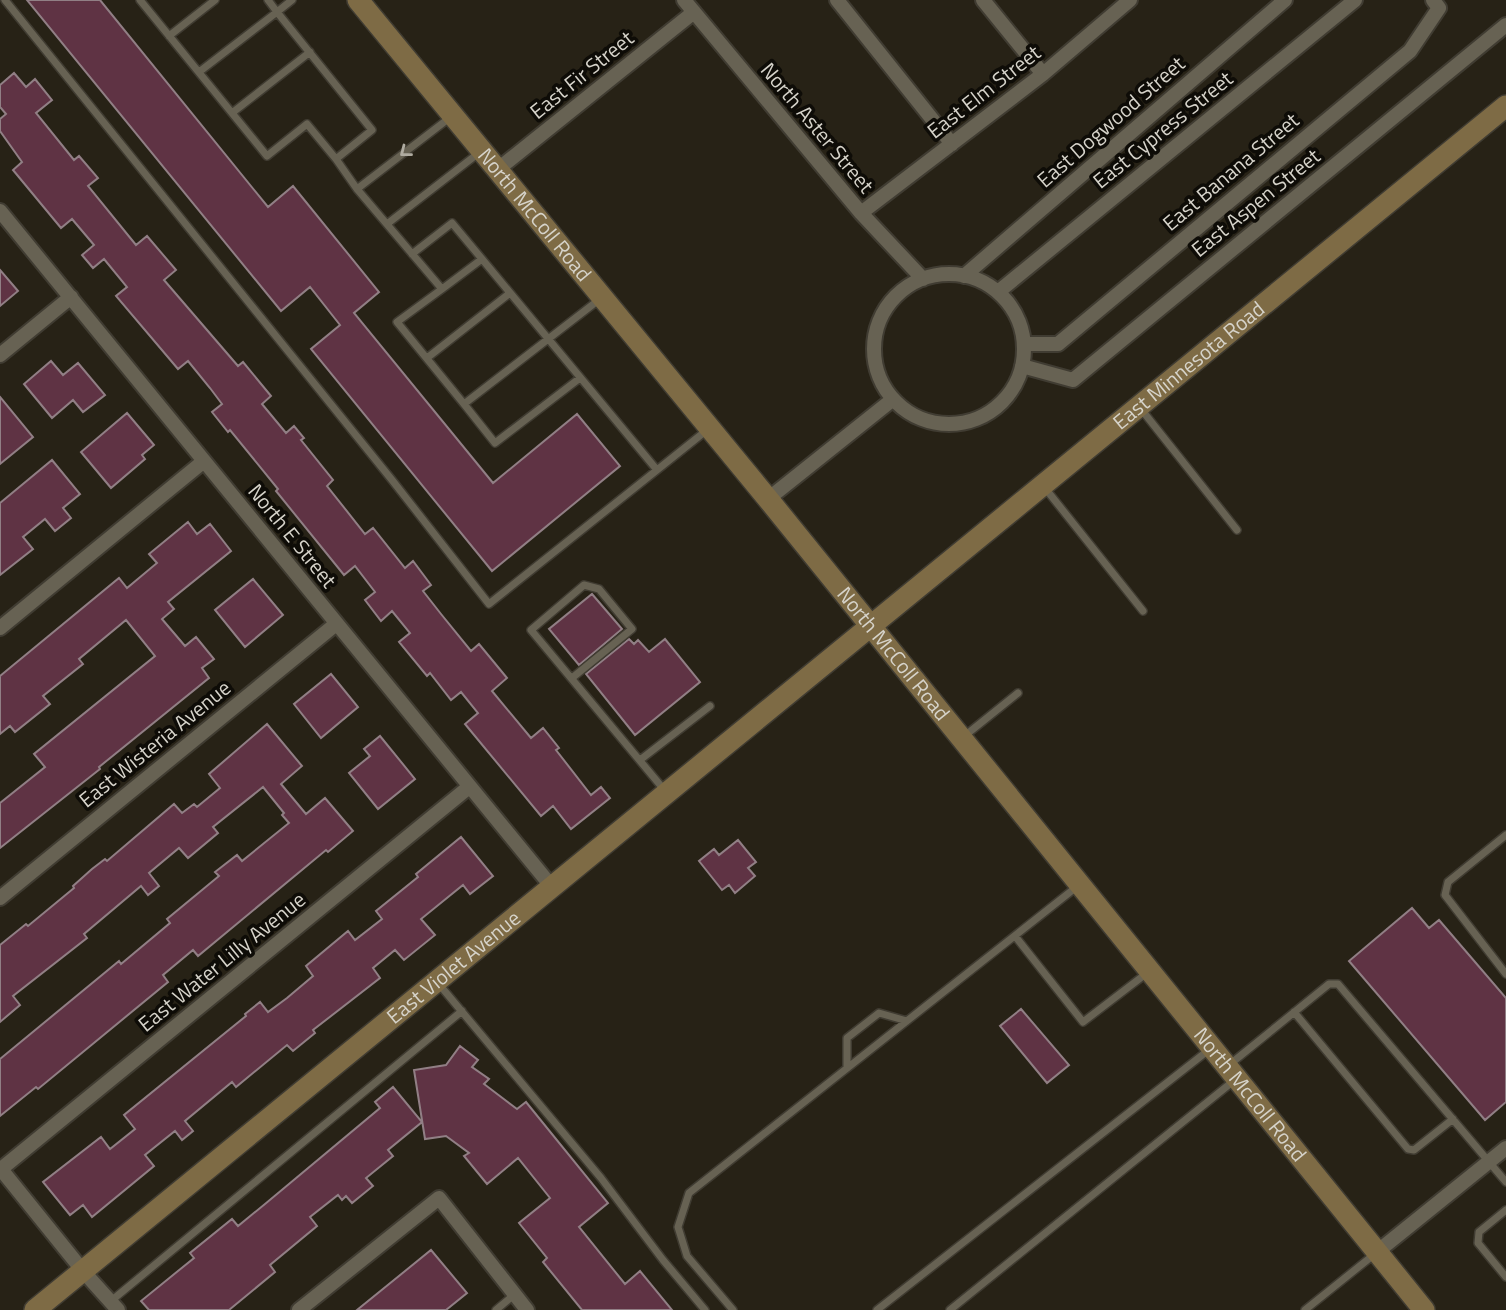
<svg xmlns="http://www.w3.org/2000/svg" width="1506" height="1310" font-family="'Titillium Web',sans-serif">
	<style>
		.building { fill: #5f3344; stroke: #917f85; stroke-width: 2 }
		.lines { fill: none; stroke-linecap: round; stroke-linejoin: round }
		.lane-casing { stroke: #403c32; stroke-width: 10 }
		.street-casing { stroke: #403c32; stroke-width: 18 }
		.secondary-casing { stroke: #403c32; stroke-width: 24 }
		.lane { stroke: #676253; stroke-width: 7 }
		.street { stroke: #676253; stroke-width: 14 }
		.secondary { stroke: #7e6b45; stroke-width: 21 }
		.oneway { stroke: #afaba0 }
		.labels { text-anchor: middle; stroke-width: 7; stroke-linejoin: round; paint-order: stroke }
		.street-label { font-size: 21px; fill: #d6d3ca; stroke: #0e0c07 }
	</style>
	<rect width="100%" height="100%" fill="#272216"/>
	<path class="building" d="M27,0H100L268,207L293,186L379,292L354,313L493,483L577,414L620,466L492,571L311,349L340,325L310,287L281,311Z
		M14,73L26,87L35,79L52,100L36,113L74,160L79,156L98,178L88,186L136,245L147,236L176,270L164,280L238,366L243,362L271,396L262,404L286,433L294,426L304,438L301,440L333,480L327,486L365,534L373,528L405,568L413,561L431,585L423,591L441,614L471,651L479,644L507,678L492,691L531,738L543,728L559,748L556,750L591,795L601,787L610,798L571,829L553,806L541,816L465,724L478,713L461,692L451,700L430,673L427,676L399,642L410,633L392,611L381,621L365,600L375,592L355,566L344,575L276,491L278,489L230,430L228,432L212,412L222,404L210,388L188,361L178,369L116,296L127,287L104,259L93,268L82,255L94,245L72,219L61,228L13,170L22,162L0,131V119L6,114L0,107V85Z
		M0,270L18,291L0,306Z
		M51,361L63,375L78,363L105,395L83,412L73,400L52,418L24,384Z
		M0,397L33,437L0,464Z
		M127,413L154,445L142,455L145,459L111,488L81,452Z
		M52,460L80,494L63,508L71,518L55,531L45,519L23,537L33,549L0,575V503Z
		M188,522L197,534L210,524L231,551L168,602L174,609L162,619L185,646L196,637L214,659L202,668L209,678L99,767L100,769L0,848V803L45,767L34,754L155,656L126,620L79,659L83,664L43,696L50,704L15,732L10,726L0,734V676L119,578L127,588L157,563L149,554Z
		M253,579L283,615L245,647L215,610Z
		M592,594L622,629L579,665L549,629Z
		M629,639L634,644L638,640L649,652L665,639L700,682L635,735L586,674Z
		M331,674L358,707L321,738L294,704Z
		M267,724L302,766L281,784L306,814L325,798L353,831L328,852L326,850L198,956L193,950L163,975L168,982L38,1089L36,1087L0,1116V1059L119,961L121,964L170,923L167,919L219,876L215,872L237,855L242,861L289,823L282,815L284,813L263,787L213,827L218,833L188,858L179,848L149,873L159,886L148,895L141,886L84,934L87,938L13,996L20,1005L0,1022V945L26,924L28,926L74,888L73,886L92,869L105,859L107,861L174,804L182,813L194,804L197,807L220,788L209,774Z
		M380,736L415,779L378,809L349,773L370,756L364,749Z
		M461,837L493,876L470,894L463,885L421,919L435,935L404,960L395,950L373,968L380,978L313,1030L315,1033L293,1051L287,1045L236,1087L232,1082L185,1121L193,1131L182,1140L175,1131L145,1155L154,1166L92,1217L83,1205L70,1215L43,1182L101,1137L110,1149L135,1129L124,1115L246,1016L245,1014L260,1002L268,1012L287,998L313,976L306,966L348,931L355,940L382,919L376,911L418,877L416,874Z
		M738,840L756,862L748,868L755,876L735,893L729,885L722,890L699,861L714,849L719,855Z
		M1412,908L1429,928L1439,920L1506,998V1102L1485,1120L1349,961Z
		M1021,1009L1069,1065L1047,1083L1000,1026Z
		M460,1046L478,1060L472,1067L489,1079L484,1084L517,1109L526,1102L608,1203L579,1227L625,1284L640,1271L672,1310H582L543,1262L547,1258L519,1223L550,1198L518,1158L487,1184L464,1156L469,1153L446,1136L425,1139L414,1070L446,1065Z
		M393,1087L422,1122L388,1150L393,1156L366,1178L373,1186L352,1203L346,1196L342,1200L338,1195L310,1217L317,1226L270,1265L275,1272L229,1310H149L141,1301L194,1258L190,1253L232,1219L238,1226L265,1204L380,1108L375,1102Z
		M431,1250L467,1293L446,1310H357Z"/>
	<g class="lines">
		<defs>
			<path id="lane" d="M5,0L392,480L489,604L657,470
				M140,0L267,156L307,124L336,159
				M292,0L277,12L372,130L336,159L357,189L442,289L397,322L464,404L600,299
				M169,36L215,0
				M199,72L277,12L268,0
				M232,113L310,52
				M357,189L452,116
				M387,224L480,152
				M412,254L452,223L482,259
				M442,289L482,259L657,470L707,430
				M427,358L510,293
				M464,404L495,443L580,378
				M1141,409L1237,530
				M1045,488L1143,611
				M572,678L632,629L599,589L584,585L531,630L666,792
				M962,738L1018,693
				M640,760L710,706
				M1506,835L1448,882L1445,895L1506,974
				M1015,936L1083,1022L1147,973
				M438,983L601,1178L663,1260L705,1310
				M1294,1012L1408,1149L1414,1150L1453,1119
				M1229,1065L1329,984H1338L1506,1182
				M847,1068V1038L879,1013L907,1021
				M1506,1210L1479,1232L1478,1243L1506,1277
				M111,1301L462,1011
				M496,1310L515,1294
				M733,1310L687,1256L678,1227L689,1193L1079,885
				M877,1310L1210,1049
				M950,1310L1236,1079
				M1305,1310L1376,1253"/>
			<path id="street" d="M684,0L861,213L923,279
				M837,0L952,144
				M983,0L1043,74
				M497,170L694,12
				M0,211L552,887
				M861,213L1043,74L1130,0
				M874 349a75 75 0 1 1 150 0a75 75 0 1 1-150 0Z
				M964,276L1285,0
				M998,292L1355,0
				M1024,344H1058L1410,51L1439,8L1433,0
				M0,355L71,297
				M1022,366L1073,380L1506,25
				M768,499L892,400
				M0,628L204,461
				M0,898L336,624
				M0,1168L83,1271L118,1310
				M1,1169L469,787
				M1377,1252L1506,1148
				M299,1310L439,1198L527,1310"/>
			<g id="secondary">
				<path id="s1" d="M358,0L768,499L1424,1310"/>
				<path id="s2" d="M35,1310L1506,106"/>
			</g>
		</defs>
		<use href="#lane" class="lane-casing"/>
		<use href="#street" class="street-casing"/>
		<use href="#secondary" class="secondary-casing"/>
		<use href="#lane" class="lane"/>
		<use href="#street" class="street"/>
		<use href="#secondary" class="secondary"/>
	</g>
	<defs><path id="oneway-chevron" d="M-2-3.5L2.5 0L-2 3.5" fill="none" stroke-width="1.6" stroke-linecap="round" stroke-linejoin="round" transform="scale(1.75)"/></defs>
	<use class="oneway" href="#oneway-chevron" transform="translate(405 152) rotate(142)"/>
	<g class="labels">
		<g class="street-label">
			<text transform="translate(582 75) rotate(-39)" y="7">East Fir Street</text>
			<text transform="translate(984 92) rotate(-38)" y="7">East Elm Street</text>
			<text transform="translate(1111 122) rotate(-41)" y="7">East Dogwood Street</text>
			<text transform="translate(817 128) rotate(50)" y="7">North Aster Street</text>
			<text transform="translate(1163 130) rotate(-39)" y="7">East Cypress Street</text>
			<text transform="translate(1231 172) rotate(-40)" y="7">East Banana Street</text>
			<text transform="translate(1256 203) rotate(-39)" y="7">East Aspen Street</text>
			<text dy="7" stroke="none"><textPath href="#s1" startOffset="278">North McColl Road</textPath></text>
			<text dy="7" stroke="none"><textPath href="#s2" startOffset="1491">East Minnesota Road</textPath></text>
			<text transform="translate(292 536) rotate(51)" y="7">North E Street</text>
			<text dy="7" stroke="none"><textPath href="#s1" startOffset="845">North McColl Road</textPath></text>
			<text transform="translate(155 744) rotate(-39)" y="7">East Wisteria Avenue</text>
			<text transform="translate(222 962) rotate(-39)" y="7">East Water Lilly Avenue</text>
			<text dy="7" stroke="none"><textPath href="#s2" startOffset="541">East Violet Avenue</textPath></text>
			<text dy="7" stroke="none"><textPath href="#s1" startOffset="1412">North McColl Road</textPath></text>
		</g>
	</g>
</svg>
